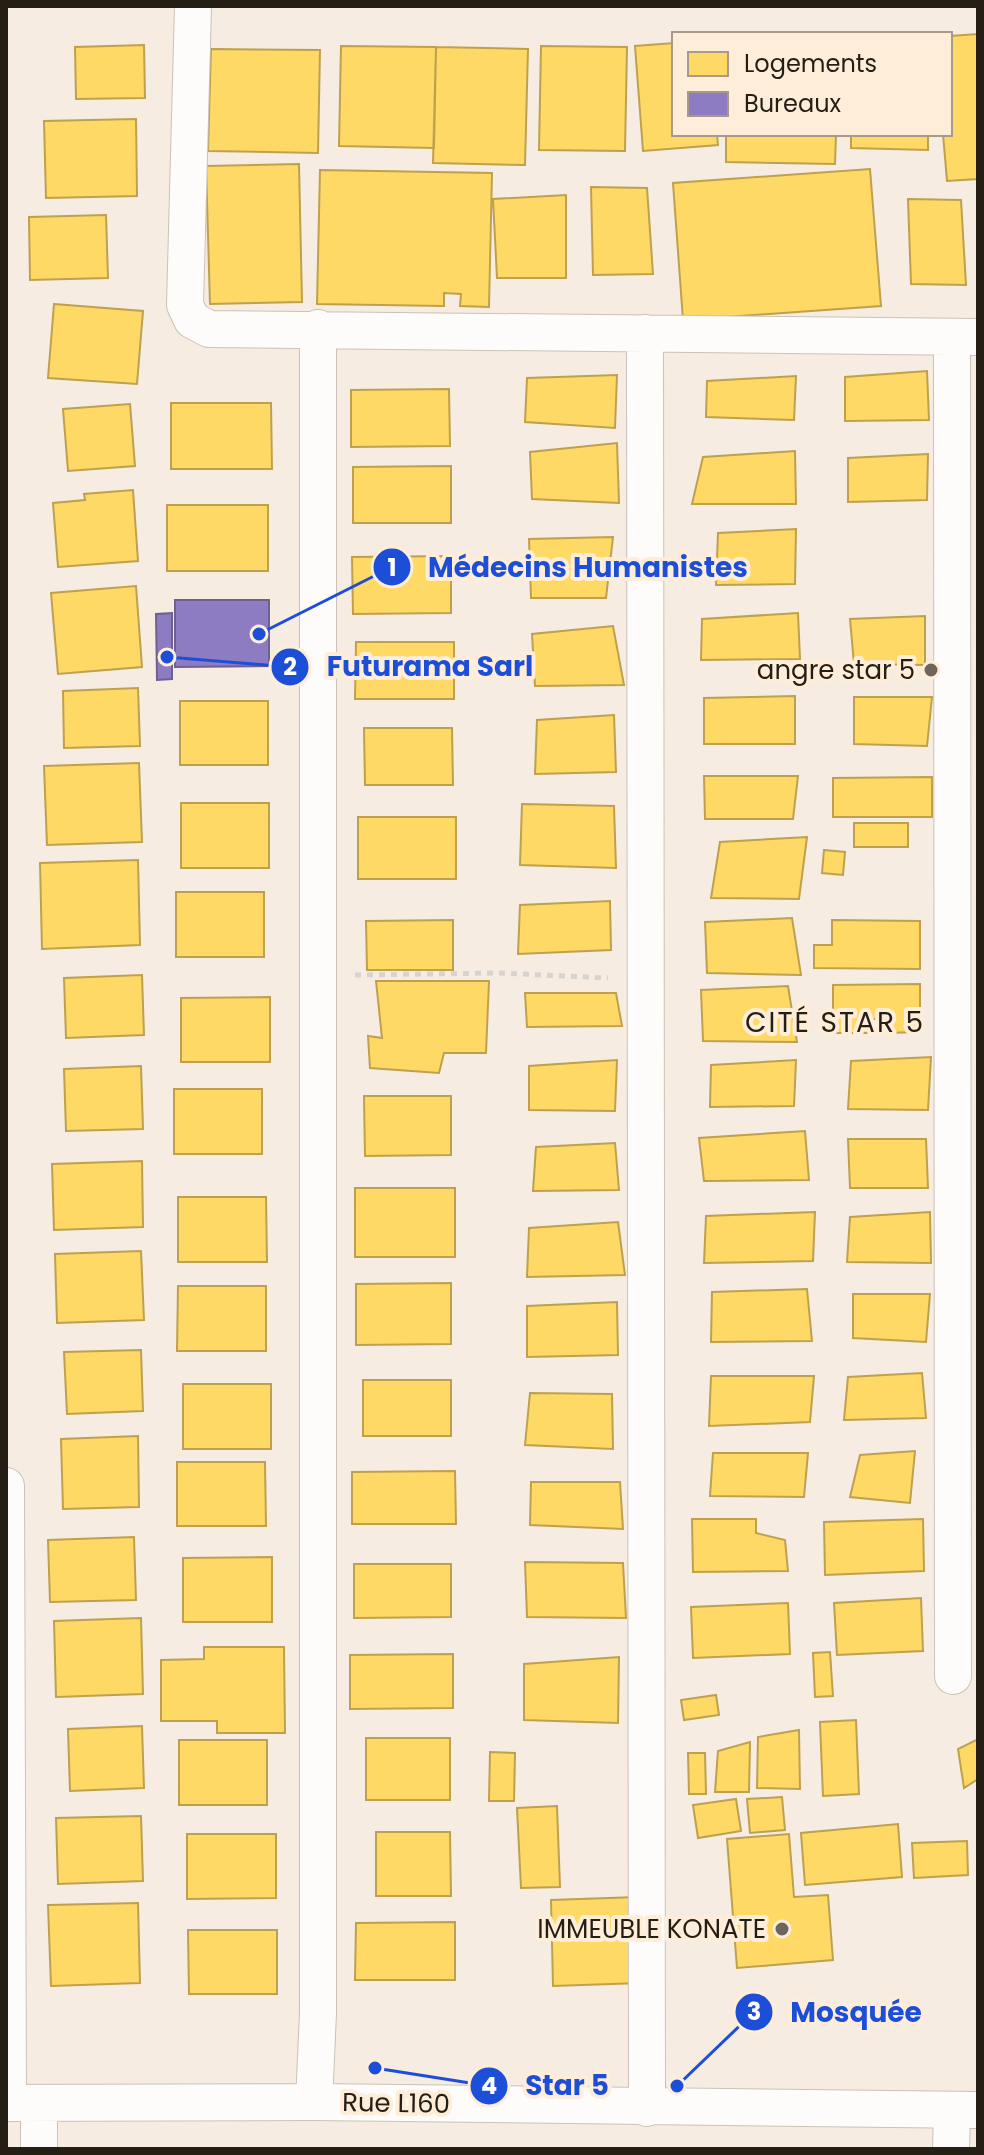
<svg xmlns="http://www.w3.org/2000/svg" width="984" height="2155" font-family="Poppins,sans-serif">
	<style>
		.homes { fill: #ffd966; stroke: #bea14e; stroke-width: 2 }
		.offices { fill: #8e7cc3; stroke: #6e608f; stroke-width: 2 }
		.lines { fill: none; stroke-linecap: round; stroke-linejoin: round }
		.street-casing { stroke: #cac2b8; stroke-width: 38 }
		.path { stroke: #d6d3d0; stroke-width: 5; stroke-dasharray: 6 6; stroke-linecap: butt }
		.street { stroke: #fefcfa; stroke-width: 36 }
		.poi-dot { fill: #6e665c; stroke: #feedd9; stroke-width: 3 }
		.labels { text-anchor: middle; stroke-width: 8; stroke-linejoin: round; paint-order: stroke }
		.poi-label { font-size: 26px; fill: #251e15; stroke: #feedd9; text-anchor: end }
		.street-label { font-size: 26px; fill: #251e15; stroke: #feedd9 }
		.neighbourhood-label { font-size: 28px; letter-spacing: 2px; fill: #251e15; stroke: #feedd9 }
		.leader { fill: none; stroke: #1d4ed8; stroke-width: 3 }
		.callout-dot { fill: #1d4ed8; stroke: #feedd9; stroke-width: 3 }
		.mark-label { font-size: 24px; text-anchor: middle; font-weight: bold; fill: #fff }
		.callout-label { font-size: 28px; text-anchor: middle; font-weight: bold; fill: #1d4ed8; stroke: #feedd9; stroke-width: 8; stroke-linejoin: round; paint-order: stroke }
	</style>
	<rect width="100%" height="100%" fill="#f6ece1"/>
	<path class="homes" d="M978,34V179L947,181L943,134H950V36Z
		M674,43V134H717L718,145L643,151L635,46Z
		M144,45L145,98L76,99L75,47Z
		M341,46L436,47L434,148L339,146Z
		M541,46L627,47L625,151L539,150Z
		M436,47L528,49L525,165L433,163Z
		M211,49L320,50L318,153L208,151Z
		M136,119L137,196L46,198L44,121Z
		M726,134H836L835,164L726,162Z
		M851,134H928V150L851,148Z
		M299,164L302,302L210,304L206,166Z
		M870,169L881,306L683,320L673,183Z
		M320,170L492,173L489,307L460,306L461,294L444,293V306L317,304Z
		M591,187L647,188L653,274L593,275Z
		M566,195V278H497L493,199Z
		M908,199L961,200L966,285L911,284Z
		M106,215L108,278L30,280L29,217Z
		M54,304L143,311L137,384L48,378Z
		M927,371L929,420L845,421V377Z
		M617,375L615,428L525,422L527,378Z
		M796,376L794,420L706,417L707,381Z
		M449,389L450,446L351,447V390Z
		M171,403H271L272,469H171Z
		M130,404L135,466L68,471L63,409Z
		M617,443L619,503L532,499L530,452Z
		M795,451L796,504H692L703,457Z
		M928,454L927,500L848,502V458Z
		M451,466V523H353V467Z
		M133,490L138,561L58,567L53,503L85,500L84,494Z
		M167,505H268V571H167Z
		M796,529L795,584L716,585L718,533Z
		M613,537L606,598H531L529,539Z
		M451,556V613L353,614L352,557Z
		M136,586L142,667L58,674L51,593Z
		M798,613L800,659L701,660L702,619Z
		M925,616V665L854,664L850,619Z
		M613,626L624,685L535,686L532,634Z
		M356,642H454V699H355Z
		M138,688L140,746L64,748L63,691Z
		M795,696V744H704V698Z
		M854,697H932L927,746L854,744Z
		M180,701H268V765H180Z
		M614,715L616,772L535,774L537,720Z
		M364,728H452L453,785H365Z
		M139,763L142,842L47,845L44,766Z
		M704,776H798L793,819H705Z
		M932,777V817H833V778Z
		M181,803H269V868H181Z
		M522,804L614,806L616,868L520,865Z
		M358,817H456V879H358Z
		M854,823H908V847H854Z
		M807,837L799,899L711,898L720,842Z
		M824,850L845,852L843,875L822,873Z
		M138,860L140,945L42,949L40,863Z
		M176,892H264V957H176Z
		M610,901L611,950L518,954L520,905Z
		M792,918L801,975L707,973L705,922Z
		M453,920V970H367L366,921Z
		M832,920L920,921V969L814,968V945H832Z
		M142,975L144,1035L66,1038L64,978Z
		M376,981H489L486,1053H444L439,1073L370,1068L368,1036L382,1038Z
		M920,984V1032L884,1033V1019H867L868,1033H833V985Z
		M788,986L797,1042L703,1041L701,990Z
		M525,993H616L622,1026L527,1027Z
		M270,997V1062H181V998Z
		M931,1057L928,1110L848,1109L851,1061Z
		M617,1060L615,1111L529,1110V1066Z
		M796,1060L794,1106L710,1107L711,1065Z
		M141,1066L143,1129L66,1131L64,1069Z
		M174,1089H262V1154H174Z
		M364,1096H451V1155L365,1156Z
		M805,1131L809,1180L704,1181L699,1138Z
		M848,1139H926L928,1188H850Z
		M615,1143L619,1190L533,1191L536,1147Z
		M142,1161L143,1227L54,1230L52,1164Z
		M355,1188H455V1257H355Z
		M178,1197H266L267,1262H178Z
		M815,1212L813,1261L704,1263L706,1216Z
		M930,1212L931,1263L847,1262L850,1217Z
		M618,1222L625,1275L527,1277L529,1228Z
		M141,1251L144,1320L57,1323L55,1254Z
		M451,1283V1344L356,1345V1284Z
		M178,1286H266V1351H177Z
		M807,1289L812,1341L711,1342L712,1292Z
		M853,1294H930L926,1342L853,1338Z
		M617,1302L618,1355L527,1357V1306Z
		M141,1350L143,1411L67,1414L64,1352Z
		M922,1373L926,1418L844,1420L848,1377Z
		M711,1376H814L810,1422L709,1426Z
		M363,1380H451V1436H363Z
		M183,1384H271V1449H183Z
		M530,1393L612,1394L613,1449L525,1445Z
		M138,1436L139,1507L63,1509L61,1439Z
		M915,1451L910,1503L850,1497L860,1455Z
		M713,1453H808L804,1497L710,1496Z
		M177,1462H265L266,1526H177Z
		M455,1471L456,1524H352V1472Z
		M531,1482H620L623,1529L530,1525Z
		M692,1519H756V1533L785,1540L788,1571L693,1572Z
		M923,1519L924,1571L825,1575L824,1522Z
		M134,1537L136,1600L50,1602L48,1540Z
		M272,1557V1622H183V1558Z
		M525,1562L623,1563L626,1618L527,1617Z
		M354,1564H451V1617L354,1618Z
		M921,1598L923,1651L837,1655L834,1603Z
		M788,1603L790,1654L693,1658L691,1607Z
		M141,1618L143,1694L56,1697L54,1621Z
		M204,1647H284L285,1733H217V1721H161V1660L204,1659Z
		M830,1652L833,1696L815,1697L813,1653Z
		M453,1654V1708L350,1709V1655Z
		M619,1657L618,1723L524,1720V1664Z
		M716,1695L719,1715L684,1720L681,1700Z
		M856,1720L859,1794L823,1796L820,1722Z
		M142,1726L144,1788L70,1791L68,1729Z
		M799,1730L800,1789L757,1788L758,1737Z
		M366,1738H450V1800H366Z
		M978,1739V1779L964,1788L958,1749Z
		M179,1740H267V1805H179Z
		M750,1742L749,1792H715L718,1751Z
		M490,1752L515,1753L514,1801H489Z
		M688,1753H705L706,1794H689Z
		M782,1797L785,1830L750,1833L747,1799Z
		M736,1799L741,1831L698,1838L693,1805Z
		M557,1806L560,1887L521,1888L517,1808Z
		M141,1816L143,1881L58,1884L56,1818Z
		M898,1824L902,1877L805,1885L801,1833Z
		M376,1832H450L451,1896H376Z
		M187,1834H276V1898L187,1899Z
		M789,1834L794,1897L828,1895L833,1960L737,1968L727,1839Z
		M967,1841L968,1875L914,1878L912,1843Z
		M638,1897L641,1983L553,1986L551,1900Z
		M138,1903L140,1983L51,1986L48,1905Z
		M455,1922V1980H355L356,1923Z
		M188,1930H277V1994H189Z"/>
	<path class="offices" d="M175,600H269V666L175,667Z
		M172,613V679L157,680L156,614Z"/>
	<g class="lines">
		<defs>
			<path id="street" d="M193,6L185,305L192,320L209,329L978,337
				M645,333L647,2108
				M952,337L953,1676
				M6,1486L8,2103
				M314,2102L318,2013V328
				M6,2103L314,2102L978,2110
				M39,2149V2104
				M951,2149L952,2110"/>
		</defs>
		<use href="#street" class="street-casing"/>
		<path class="path" d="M355,975L499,973L608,978"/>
		<use href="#street" class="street"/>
	</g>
	<g class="poi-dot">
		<circle cx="931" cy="670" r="8"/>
		<circle cx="782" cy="1929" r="8"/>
	</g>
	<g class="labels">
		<g class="poi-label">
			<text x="915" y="679">angre star 5</text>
			<text x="766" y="1938">IMMEUBLE KONATE</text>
		</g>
		<g class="street-label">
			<text transform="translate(396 2103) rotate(1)" y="9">Rue L160</text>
		</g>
		<g class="neighbourhood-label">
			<text x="835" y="1032">CITÉ STAR 5</text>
		</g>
	</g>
	<path class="leader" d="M259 634L392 567M167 657L290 667M677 2086L754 2012M375 2068L489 2086"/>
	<g class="callout-dot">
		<circle cx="259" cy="634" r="8"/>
		<circle cx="167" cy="657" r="8"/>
		<circle cx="677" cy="2086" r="8"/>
		<circle cx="375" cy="2068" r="8"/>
		<circle cx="392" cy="567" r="20"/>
		<circle cx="290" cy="667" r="20"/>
		<circle cx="754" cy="2012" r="20"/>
		<circle cx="489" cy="2086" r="20"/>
	</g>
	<g class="mark-label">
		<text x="392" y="576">1</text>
		<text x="290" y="675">2</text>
		<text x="754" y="2020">3</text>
		<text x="489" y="2094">4</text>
	</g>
	<g class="callout-label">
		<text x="588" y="577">Médecins Humanistes</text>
		<text x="430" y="676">Futurama Sarl</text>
		<text x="856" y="2022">Mosquée</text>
		<text x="567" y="2095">Star 5</text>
	</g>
	<rect width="984" height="2155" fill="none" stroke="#251e15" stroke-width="16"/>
	<rect x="672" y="32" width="280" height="104" fill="#feedd9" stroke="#a79a8b" stroke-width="2"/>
	<rect x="688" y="52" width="40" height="24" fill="#ffd966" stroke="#a79a8b" stroke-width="2"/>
	<text x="744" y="72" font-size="24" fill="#251e15">Logements</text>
	<rect x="688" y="92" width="40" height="24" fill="#8e7cc3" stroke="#a79a8b" stroke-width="2"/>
	<text x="744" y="112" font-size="24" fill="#251e15">Bureaux</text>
</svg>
